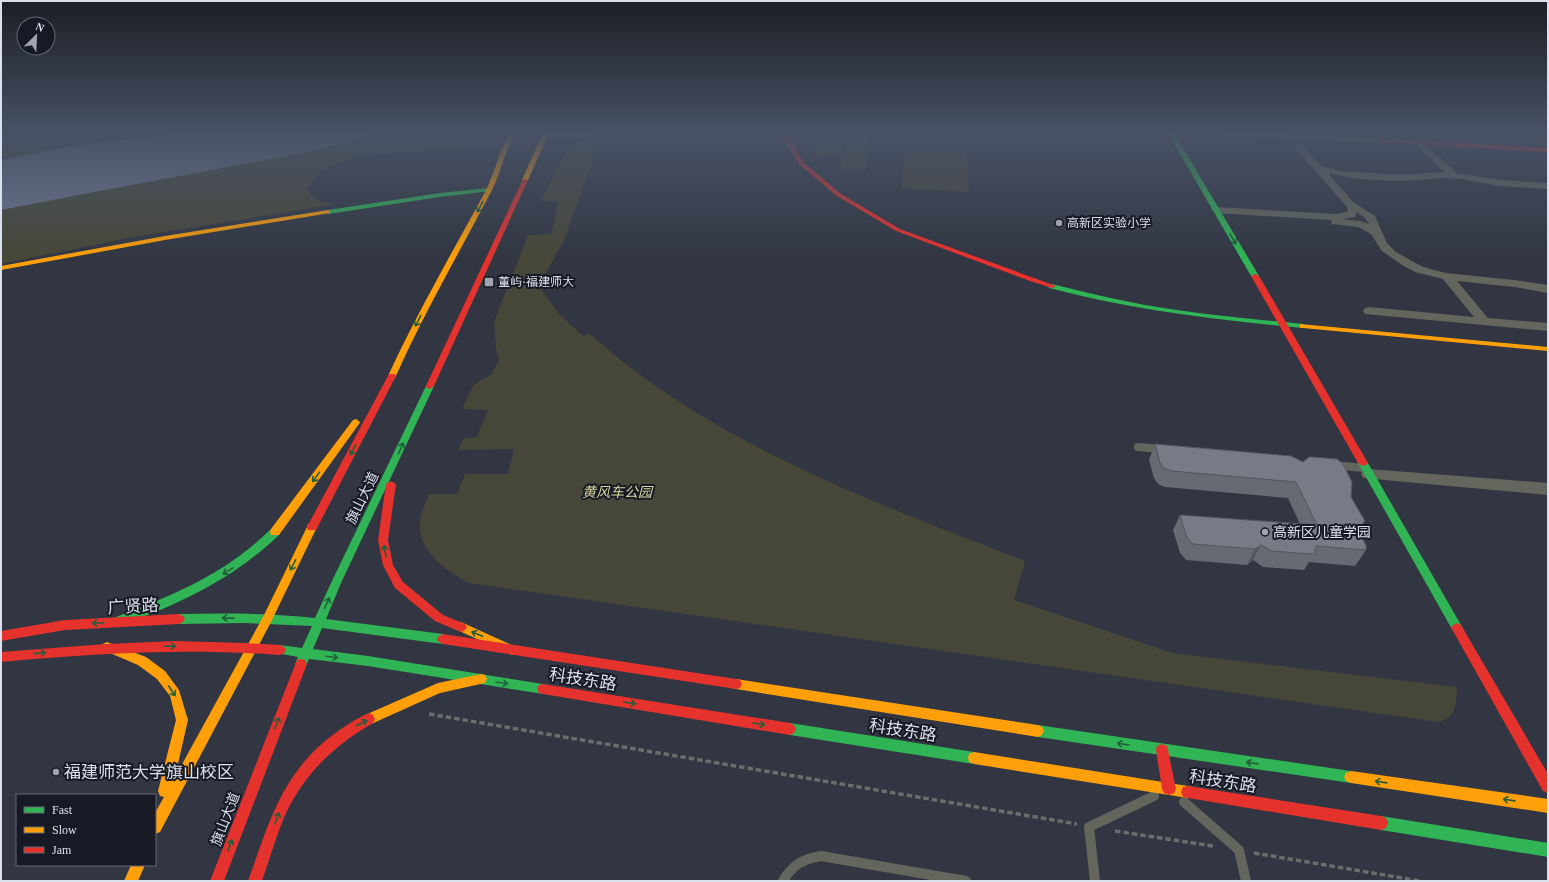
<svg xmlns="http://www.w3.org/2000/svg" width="1549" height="882" font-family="'Times New Roman','Noto Sans SC',serif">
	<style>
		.green { fill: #474739 }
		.water { fill: #707892 }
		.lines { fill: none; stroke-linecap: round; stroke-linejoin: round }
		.path { stroke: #6b6c6b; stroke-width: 3.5; stroke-dasharray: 5.5 3; stroke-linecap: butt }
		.lane-far1 { stroke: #64655c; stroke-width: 8 }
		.lane { stroke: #64655c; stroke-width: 10 }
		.street { fill: #64655c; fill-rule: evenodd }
		.fast { fill: #30b455; fill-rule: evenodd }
		.slow { fill: #ff9f0a; fill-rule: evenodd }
		.jam { fill: #e5322d; fill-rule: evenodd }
		.wall { fill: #666a73 }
		.shaded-wall { fill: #53565e }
		.building { fill: #777b86; stroke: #53565e }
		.oneway { stroke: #225f3a }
		.poi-dot { fill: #a0a4b2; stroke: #171a24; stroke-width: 1.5 }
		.labels { text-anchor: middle; stroke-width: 4; stroke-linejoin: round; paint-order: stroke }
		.far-poi-label { font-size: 12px; fill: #dbe0ee; stroke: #171a24; text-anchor: start }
		.park-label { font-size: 14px; font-style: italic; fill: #d6d69e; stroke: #171a24 }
		.street-label { font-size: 14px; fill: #dbe0ee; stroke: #171a24 }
		.poi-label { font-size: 14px; fill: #dbe0ee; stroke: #171a24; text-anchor: start }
		.near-street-label { font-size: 17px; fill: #dbe0ee; stroke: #171a24 }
		.near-poi-label { font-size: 17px; fill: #dbe0ee; stroke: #171a24; text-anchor: start }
	</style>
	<rect width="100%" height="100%" fill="#313642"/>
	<path class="green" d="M1,133H503L495,147L358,155L322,170L306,190L319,201L337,204L134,237L1,264Z
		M1311,133H1548V145Z
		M845,137L869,138L868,153L843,152Z
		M818,138L843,139L841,157L814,156Z
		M600,139L564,240L539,286L559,314L583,336L590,334C711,443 875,503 1025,561L1014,600L1172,653L1457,687C1456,704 1457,718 1438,722L469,583C446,571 417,551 420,521C421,512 426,502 429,494H457L465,474H508L514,449L458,450L464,438L477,437L488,410L462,409L473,386L481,380L491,375L499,360L496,348L494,322L528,235L551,234L559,201H541L568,149L576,143Z
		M904,148L966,152L969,192L902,188Z
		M842,153L867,154L866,171L840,169Z"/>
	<path class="water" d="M179,133H383C327,149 269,159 212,170C141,183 71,196 1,210V160L68,147Z"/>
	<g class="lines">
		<path class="path" d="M429,714L1077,824
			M1115,831L1213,846
			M1254,853L1420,881"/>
		<path class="lane-far1" d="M1138,447L1162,449
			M1335,465L1363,468"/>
		<path class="lane" d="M1184,802L1239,850L1246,881
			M783,881C792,865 803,859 821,856L966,881
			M1095,881L1089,827L1154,796"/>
		<path class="street" d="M1419,141L1422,142L1457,173L1500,180L1548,183V189L1500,186L1462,179L1445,178L1400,181L1358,179L1328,173L1353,202L1375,216L1387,243L1396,252L1410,260L1423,267L1446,273L1514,280L1548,285V293L1514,287L1457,281L1488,318L1548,323V331L1365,314L1363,311L1365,308L1369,307L1474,317L1443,279L1415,272L1402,265L1382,251L1371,234L1358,227L1332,224L1331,222L1332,220L1216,213L1211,210L1216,207L1336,214L1347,212L1348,208L1296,149L1294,147L1296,145H1302L1321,166L1341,171L1400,175L1445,172L1416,146L1414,144L1416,142ZM1357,212L1365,218L1369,224L1360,221L1342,219L1355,217Z
			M1369,469L1548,483V495L1363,478L1361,474L1363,470Z"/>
		<path class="fast" d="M587,133H605L577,138H545L542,136L545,134Z
			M1168,133H1174L1259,276L1257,277H1253L1251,276Z
			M1212,133H1252L1380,139L1383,141L1380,143L1215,135Z
			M489,188L491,189V191L440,197L328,214L325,212L328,210L440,193Z
			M1049,284H1052C1083,292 1113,299 1145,305C1197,314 1250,319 1303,324L1307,326L1303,328C1217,320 1133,310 1049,288Z
			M430,383L434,386L341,583L326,619L443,634L447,636L449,639L447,642L443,644L322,628L313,649L368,656L543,684L547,685L549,689L547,693L543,694L368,666L309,659L305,668L301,669L297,668L295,664L298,657L276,653L274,650L276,647L280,645L302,648L312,626L245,623L179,624L175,622L173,619L175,616L179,614C225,613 270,613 315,618L331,583L426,386Z
			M1363,460L1368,463L1461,625L1463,628L1461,631L1457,633L1453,631L1358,463Z
			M275,528L279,529L280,532L279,535C232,580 176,606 115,627L111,625L109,622L111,619C173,595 223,576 271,529Z
			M790,723L974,752L979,754L980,758L979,762L974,764L790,735L786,733L784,729L786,725Z
			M1038,725L1351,771L1356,773L1358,777L1356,781L1351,783L1038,737L1034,735L1032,731L1034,727Z
			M1381,816L1548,843V857L1381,830L1376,828L1374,823L1376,818Z"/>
		<path class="slow" d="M510,133H516C504,151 501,173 491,192C459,253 424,313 396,376L395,378H389L388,376C417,313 452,253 485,192C495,173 499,151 510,133Z
			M543,133H549L528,180L523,181L522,180Z
			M328,210L330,211V213L165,240L1,270V266L165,236Z
			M1300,324L1548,347V351L1303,328H1300Z
			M356,419L360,422L359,424L279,535H271L270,532L271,529L353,420Z
			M312,523L316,524L317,527L271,622L160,832L155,834V813L164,797L160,796L158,791L176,720L170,696L157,679L138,665L103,650L101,647L103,644L107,642L146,657L165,671L179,690L188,720L175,777L263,617L307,527L308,524Z
			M461,622L516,647L518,650L516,653L512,655L508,653L457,630L455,627L457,624Z
			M481,674L485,675L487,679L485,683L440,693L369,725L365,723L363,719L365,715L438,683Z
			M736,679L1038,725L1042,727L1044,731L1042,735L1038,737L736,689L732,688L730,684L732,680Z
			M974,752L1188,786L1193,787L1195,792L1193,797L1188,798L974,764L969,762L968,758L969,754Z
			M1351,771L1548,799V813L1351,783L1346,781L1344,777L1346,773Z
			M131,865H145L138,881H124Z"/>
		<path class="jam" d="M780,133H786L804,163L841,194L900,229L1056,286L1052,288L1030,281L896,231L837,196L800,165Z
			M1380,139L1548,148V152L1378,142L1377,141Z
			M523,179L528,180L434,386L430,389L427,388L426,386Z
			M1255,274L1259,276L1368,463L1366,465L1363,466L1358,463L1251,276Z
			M389,374H395L396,376L316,530H308L307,527Z
			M391,481L396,484L388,540L393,565L403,582L443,615L465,624L467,627L465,630L461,632L435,621L395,588L383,565L378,540L386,484Z
			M179,614L183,616L185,619L183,622L179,624L65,630L1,641V631L65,620Z
			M1457,623L1461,625L1548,774V793L1543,791L1453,631L1451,628L1453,625Z
			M443,634L736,679L740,680L742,684L740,688L736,689L443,644L439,642L437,639L439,636Z
			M175,641L245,643L280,645L284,647L286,650L284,653L280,655C186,648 94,653 1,662V652L106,644Z
			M301,659L305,660L307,664L224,881H210L297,660Z
			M543,684L790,723L794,725L796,729L794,733L790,735L543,694L539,693L537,689L539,685Z
			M369,713L373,715L375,719L373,723C333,746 301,777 283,820C275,840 269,861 262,881H248C268,826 281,775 330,737C342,728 355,719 369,713Z
			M1162,744L1167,746L1168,750L1176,789L1174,793L1169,795L1164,793L1162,789L1156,750L1157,746Z
			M1188,786L1381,816L1386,818L1388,823L1386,828L1381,830L1188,798L1183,797L1181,792L1183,787Z"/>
	</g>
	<path class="wall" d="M1155,444L1351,497L1365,521L1358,531L1366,550L1355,566L1309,562L1304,570L1263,567L1253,560L1247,565L1186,560L1180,553L1173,530L1180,515L1300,524L1288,498L1165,487L1158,484L1154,478L1149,460Z"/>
	<path class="shaded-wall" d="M1365,521L1354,537L1357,529Z
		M1261,545L1253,560L1247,565L1255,549Z"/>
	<path class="building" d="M1155,444L1291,456L1303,462L1309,457H1312L1337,459L1343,464L1352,482L1351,497L1365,521L1357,529L1366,545V550L1316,546L1314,554H1310L1272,551L1261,545L1255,549L1193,544L1187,538L1180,515L1317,525L1296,482L1172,471L1164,468L1160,463Z"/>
	<defs><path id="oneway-shaft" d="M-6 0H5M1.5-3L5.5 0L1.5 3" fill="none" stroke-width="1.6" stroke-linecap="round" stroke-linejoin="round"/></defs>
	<g class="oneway">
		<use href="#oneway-shaft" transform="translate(480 207) rotate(118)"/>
		<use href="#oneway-shaft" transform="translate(1233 239) rotate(59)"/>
		<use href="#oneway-shaft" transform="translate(418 321) rotate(118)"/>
		<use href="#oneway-shaft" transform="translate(401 448) rotate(-65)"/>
		<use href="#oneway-shaft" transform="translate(353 450) rotate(118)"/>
		<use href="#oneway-shaft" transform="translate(316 477) rotate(125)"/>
		<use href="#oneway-shaft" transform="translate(385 551) rotate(-100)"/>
		<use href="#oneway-shaft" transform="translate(293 565) rotate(117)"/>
		<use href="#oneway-shaft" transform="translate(228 571) rotate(149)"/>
		<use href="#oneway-shaft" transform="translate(327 603) rotate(-66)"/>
		<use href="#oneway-shaft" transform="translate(228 618) rotate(-179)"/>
		<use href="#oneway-shaft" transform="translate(98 623) rotate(177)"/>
		<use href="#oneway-shaft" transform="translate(477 634) rotate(-157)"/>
		<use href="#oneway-shaft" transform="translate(170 646) rotate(-2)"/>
		<use href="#oneway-shaft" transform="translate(40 653) rotate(-6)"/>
		<use href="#oneway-shaft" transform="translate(332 657) rotate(7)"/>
		<use href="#oneway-shaft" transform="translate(502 683) rotate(9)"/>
		<use href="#oneway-shaft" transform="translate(172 691) rotate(57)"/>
		<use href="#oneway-shaft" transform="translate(630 703) rotate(9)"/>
		<use href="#oneway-shaft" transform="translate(277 723) rotate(-69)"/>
		<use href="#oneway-shaft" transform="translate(362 723) rotate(-27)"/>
		<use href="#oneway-shaft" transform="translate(759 724) rotate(9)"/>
		<use href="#oneway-shaft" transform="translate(1123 744) rotate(-171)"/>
		<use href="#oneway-shaft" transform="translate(1252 763) rotate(-172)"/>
		<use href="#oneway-shaft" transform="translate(1381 782) rotate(-172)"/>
		<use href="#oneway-shaft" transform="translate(1509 800) rotate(-172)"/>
		<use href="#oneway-shaft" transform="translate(277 818) rotate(-70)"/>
		<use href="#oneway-shaft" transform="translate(230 845) rotate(-69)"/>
	</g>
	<linearGradient id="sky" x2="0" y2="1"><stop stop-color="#1b1e24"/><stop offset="0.52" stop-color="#485265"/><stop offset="1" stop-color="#485265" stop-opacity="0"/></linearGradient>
	<rect width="1549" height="257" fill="url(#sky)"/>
	<g class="poi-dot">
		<circle cx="1059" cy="223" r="4"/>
		<rect x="484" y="277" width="10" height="10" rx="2"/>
		<circle cx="1265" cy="532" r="4"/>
		<circle cx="56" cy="772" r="4"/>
	</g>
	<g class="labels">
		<g class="far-poi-label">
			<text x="1067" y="227">高新区实验小学</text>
			<text x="498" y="286">董屿·福建师大</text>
		</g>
		<g class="park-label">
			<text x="617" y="497">黄风车公园</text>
		</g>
		<g class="street-label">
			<text transform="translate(362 498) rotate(-64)" y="5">旗山大道</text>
			<text transform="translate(225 819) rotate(-69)" y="5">旗山大道</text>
		</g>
		<g class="poi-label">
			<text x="1273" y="537">高新区儿童学园</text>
		</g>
		<g class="near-street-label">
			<text transform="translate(133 606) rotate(-3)" y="6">广贤路</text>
			<text transform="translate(583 679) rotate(9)" y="6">科技东路</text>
			<text transform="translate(903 730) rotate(9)" y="6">科技东路</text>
			<text transform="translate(1223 781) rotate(9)" y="6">科技东路</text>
		</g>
		<g class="near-poi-label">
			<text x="64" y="778">福建师范大学旗山校区</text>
		</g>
	</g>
	<rect width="1549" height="882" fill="none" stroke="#dbe0ee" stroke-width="4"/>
	<rect x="16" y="794" width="140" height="72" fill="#171a24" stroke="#656975"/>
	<rect x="24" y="807" width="20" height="6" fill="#30b455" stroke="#656975"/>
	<text x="52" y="814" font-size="12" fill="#dbe0ee">Fast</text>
	<rect x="24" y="827" width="20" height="6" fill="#ff9f0a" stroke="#656975"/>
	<text x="52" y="834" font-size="12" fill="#dbe0ee">Slow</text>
	<rect x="24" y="847" width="20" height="6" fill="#e5322d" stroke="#656975"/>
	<text x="52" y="854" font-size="12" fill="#dbe0ee">Jam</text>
	<g transform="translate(36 36) rotate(24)"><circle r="19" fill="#171a24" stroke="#656975"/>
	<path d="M0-3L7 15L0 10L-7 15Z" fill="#a0a4b2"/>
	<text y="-6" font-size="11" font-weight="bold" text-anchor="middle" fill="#dbe0ee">N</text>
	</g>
</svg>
